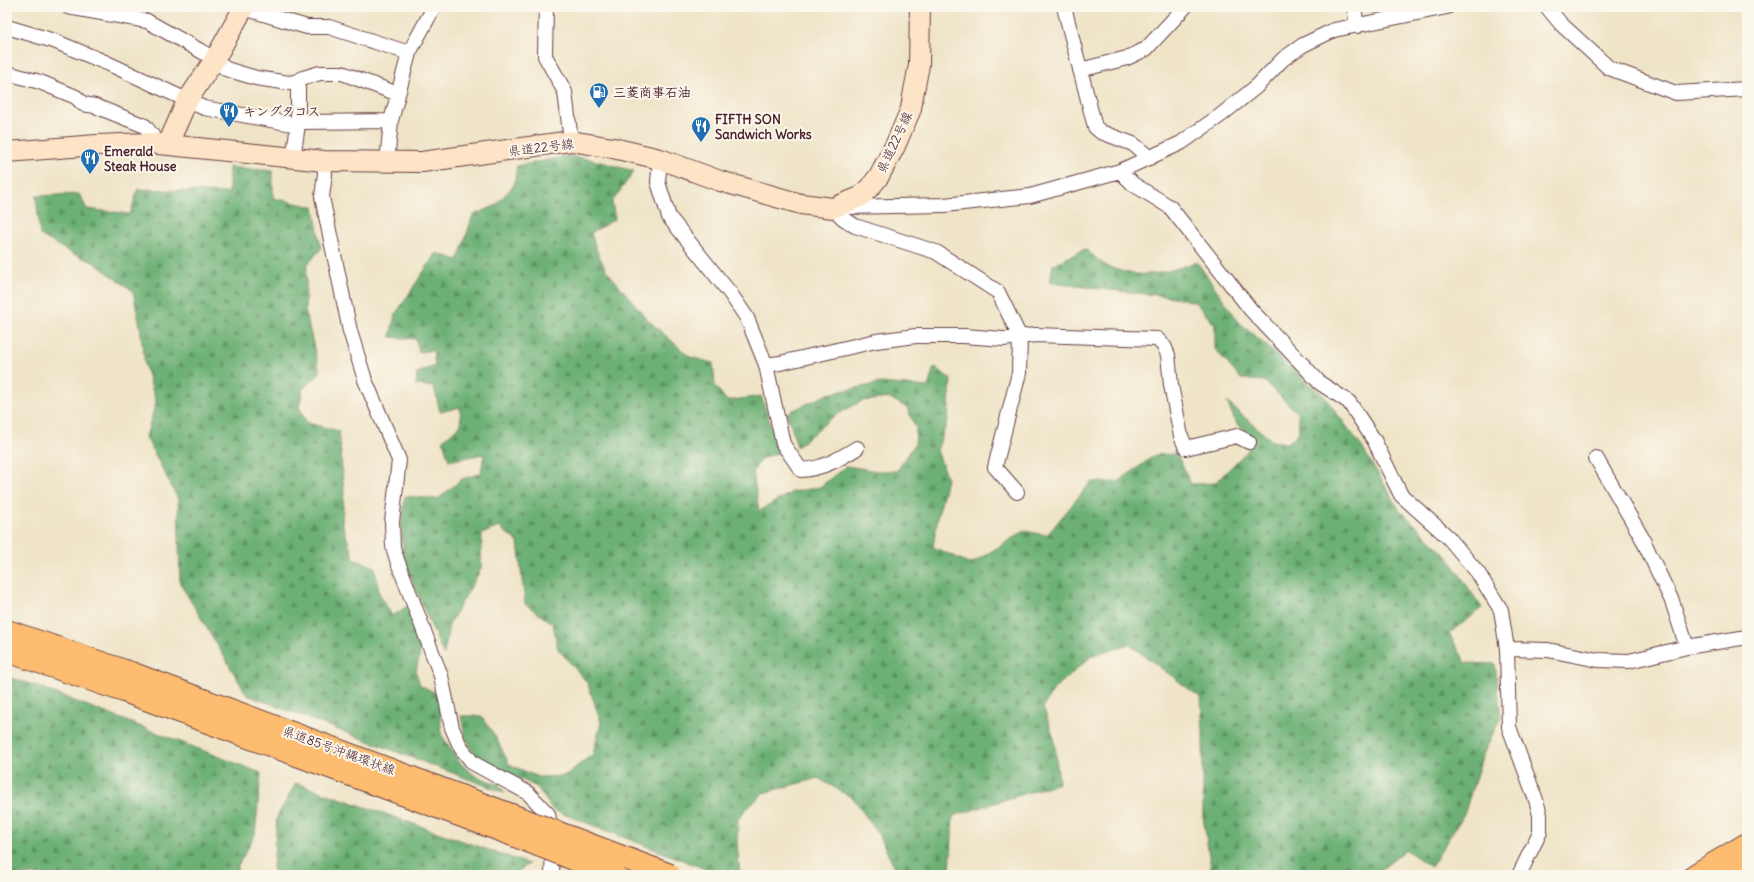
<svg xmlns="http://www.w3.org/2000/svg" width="1754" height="882" font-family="Delius,'Klee One',sans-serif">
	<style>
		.forest { fill: url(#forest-firs); stroke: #5b6850 }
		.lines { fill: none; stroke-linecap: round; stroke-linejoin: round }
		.street-casing { stroke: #633d42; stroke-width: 16 }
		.secondary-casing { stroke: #633d42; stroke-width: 22 }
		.primary-casing { stroke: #633d42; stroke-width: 24 }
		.street { stroke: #fff; stroke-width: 14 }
		.secondary { stroke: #fee4c6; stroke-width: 20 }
		.primary { stroke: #fdbc70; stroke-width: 22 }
		.primary-bridge-casing { stroke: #633d42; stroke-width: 24; stroke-linecap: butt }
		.primary-bridge { stroke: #fdbc70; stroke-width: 22 }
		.labels { text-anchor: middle; stroke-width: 4; stroke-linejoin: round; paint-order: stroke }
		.poi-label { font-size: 13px; font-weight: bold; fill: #4a1f2b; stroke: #fbf7ec; text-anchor: start }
		.street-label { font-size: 13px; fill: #4a1f2b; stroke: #fbf7ec }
	</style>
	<defs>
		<pattern id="forest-firs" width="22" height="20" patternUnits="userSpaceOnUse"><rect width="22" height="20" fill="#6cb074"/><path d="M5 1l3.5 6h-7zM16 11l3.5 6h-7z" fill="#5b8f5f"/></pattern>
	</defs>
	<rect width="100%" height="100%" fill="#fbf7ec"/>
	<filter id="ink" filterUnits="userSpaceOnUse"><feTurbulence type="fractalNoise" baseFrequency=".025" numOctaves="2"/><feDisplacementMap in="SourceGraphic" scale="8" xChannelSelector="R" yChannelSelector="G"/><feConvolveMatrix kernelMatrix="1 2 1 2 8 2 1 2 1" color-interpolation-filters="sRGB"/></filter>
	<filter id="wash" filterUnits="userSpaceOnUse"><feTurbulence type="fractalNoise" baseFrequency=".012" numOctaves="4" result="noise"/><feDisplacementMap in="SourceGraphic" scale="16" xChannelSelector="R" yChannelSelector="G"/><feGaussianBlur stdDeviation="0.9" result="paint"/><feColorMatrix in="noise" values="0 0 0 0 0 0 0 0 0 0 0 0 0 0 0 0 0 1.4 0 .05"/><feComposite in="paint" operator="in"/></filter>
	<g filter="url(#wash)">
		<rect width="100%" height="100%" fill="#efe4c7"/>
		<path class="forest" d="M566,156L589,159L634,171L612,202L615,219L591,233L596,249L606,270L648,320L690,357L713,363L715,386L727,401L761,396L780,452L761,459L753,472L759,511L792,492L820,487L846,466L877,471H897L915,444L916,428L907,408L890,398L862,401L834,416L797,447L787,413L828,394L881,383L928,387L934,367L951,379L948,420L937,450L947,479L938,516L933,547L971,564L1024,531L1047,535L1091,482H1118L1155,455L1177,454L1191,484L1215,483L1247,451L1254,438L1236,423L1227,402L1272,441L1288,443L1299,432L1298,413L1264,381L1241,379L1215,349V325L1195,302L1174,297L1050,283L1053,265L1085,249C1092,254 1099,262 1107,266C1140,281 1164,273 1197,262L1239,322L1324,396L1362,447L1399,509L1448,557L1482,608L1449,634L1466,663L1495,664L1501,716L1482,757L1465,812L1431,867L1406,850L1374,875H1212L1203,817V733L1201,698L1129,644L1093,655L1054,689L1043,707L1054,738L1059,783L953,816L950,875H898L879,835L854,799L818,778L763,793L738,818L737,844L740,875H721L553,810L537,787L477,759L465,737L461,716H481L495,736L509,764L538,777L564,776L593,754L601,722L587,682L558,649L553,624L525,604L518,542L499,527L482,534L481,569L449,625L444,656L404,562L401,527L405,496L438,499L462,479L481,473L484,454L449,461L443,440L461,425L460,407L440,412L434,387L416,385L417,373L435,366L433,350L419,352L416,339L390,337L395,315L436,253L458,260L473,215L495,206L514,185L517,166Z
			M229,167L273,171V198L314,207L321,249L307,265L305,310L320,373L303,389L299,407L307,423L339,431L344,492L342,523L354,559L375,567L379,593L392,616L411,604L422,641L416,672L420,685L440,695L441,734L460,763L474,775L499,785L505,793L247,695L180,583L178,499L146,437L156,402L145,366L140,326L133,291L93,262L73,254L40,235L36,196L79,194L87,209L130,214L138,189L229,193Z
			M7,677L31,684L261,773L255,835L237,867V875H7Z
			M296,783L529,864L512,875H275L273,868L277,817Z"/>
	</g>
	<g filter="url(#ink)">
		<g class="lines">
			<defs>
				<path id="street" d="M68,7L147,21L215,59L226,69L256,78L289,83L298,81L303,78L320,73H342L398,94
					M240,7L307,27H329L409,53
					M546,7L545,56L565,92L571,141
					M1064,7L1095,127L1101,132L1133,144L1150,158
					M1354,7L1357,26
					M1547,7L1561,24L1609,68L1676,93L1747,89
					M7,27L54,41L107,63L204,108L298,125L303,122L391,121
					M1080,70L1127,58L1146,49L1185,7
					M7,73L40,82L76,97L83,104L95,106L145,126L158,143
					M293,158L298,125V81
					M660,159L658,182L669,217L730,293L747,318L766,365L783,444L801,470C823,469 839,459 857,448
					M324,161L325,174L322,197L350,331L365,380L399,460L392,522L393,547L397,560L441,676L452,728L461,748L473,763L528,793L548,814L553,842L552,875
					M387,162L391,121L409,53L434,7
					M1120,171L1133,184L1170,207L1251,310L1320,383L1349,402L1374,440L1401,495L1448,537L1478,573L1501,610L1507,649L1509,727L1536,800L1540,815V832L1519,875
					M844,207L944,205L1030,196L1120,171L1181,143L1221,115L1256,87L1283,59L1303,45L1334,30L1447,7
					M833,208L843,218L855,226L936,252L998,292L1020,337L1019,373L995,467L1017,492
					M766,365L780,363L876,341L916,336H964L1003,339L1035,335L1157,339L1164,346L1168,355L1171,385L1181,436L1186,448L1237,436L1249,442
					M1596,458L1641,536L1672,601L1687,647
					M1507,649L1548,650L1598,660L1629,661L1687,647L1747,637"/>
				<path id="secondary" d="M168,144L187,101L215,59L244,7
					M7,152L97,145L149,143L324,161L422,162L571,141L613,148L660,159L720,181L801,204L833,208L860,197L872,185L879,176L895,146L911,109L913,96L919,65L920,7"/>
				<path id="primary" d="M7,631L131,673L506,813
					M7,651L124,691L505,832
					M1695,875L1747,844
					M1733,875L1747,867"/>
			</defs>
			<use href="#street" class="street-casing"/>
			<use href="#secondary" class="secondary-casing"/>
			<use href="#primary" class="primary-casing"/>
			<use href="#street" class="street"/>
			<use href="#secondary" class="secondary"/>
			<use href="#primary" class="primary"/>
			<defs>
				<path id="primary-bridge" d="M506,813L670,875
					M505,832L614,875"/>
			</defs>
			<use href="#primary-bridge" class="primary-bridge-casing"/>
			<use href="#primary-bridge" class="primary-bridge"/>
		</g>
	</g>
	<defs>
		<symbol id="fuel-pin" viewBox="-11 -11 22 30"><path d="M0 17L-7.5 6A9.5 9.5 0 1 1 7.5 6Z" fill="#1f6fb2" stroke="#fbf7ec"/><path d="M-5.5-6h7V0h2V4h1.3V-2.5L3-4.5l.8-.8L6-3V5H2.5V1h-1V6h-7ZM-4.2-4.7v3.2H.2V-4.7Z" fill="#fff"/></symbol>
		<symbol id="restaurant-pin" viewBox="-11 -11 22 30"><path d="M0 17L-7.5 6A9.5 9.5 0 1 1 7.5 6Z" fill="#1f6fb2" stroke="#fbf7ec"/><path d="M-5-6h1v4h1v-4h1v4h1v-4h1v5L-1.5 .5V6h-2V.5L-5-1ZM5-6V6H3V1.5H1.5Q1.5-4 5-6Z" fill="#fff"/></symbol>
	</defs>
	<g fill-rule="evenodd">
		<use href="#fuel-pin" x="588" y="81" width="22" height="30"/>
		<use href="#restaurant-pin" x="218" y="100" width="22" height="30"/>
		<use href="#restaurant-pin" x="690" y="115" width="22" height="30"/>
		<use href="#restaurant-pin" x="79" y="147" width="22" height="30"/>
	</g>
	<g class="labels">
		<g class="poi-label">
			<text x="613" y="97">三菱商事石油</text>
			<text x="243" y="116">キングタコス</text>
			<text x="715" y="124">FIFTH SON<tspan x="715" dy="15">Sandwich Works</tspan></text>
			<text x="104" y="156">Emerald<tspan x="104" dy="15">Steak House</tspan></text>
		</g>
		<g class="street-label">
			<text transform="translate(894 142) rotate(-65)" y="5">県道22号線</text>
			<text transform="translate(541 147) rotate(-7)" y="5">県道22号線</text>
			<text transform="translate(339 750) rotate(20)" y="5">県道85号沖縄環状線</text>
		</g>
	</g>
	<rect width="1754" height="882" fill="none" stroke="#fbf7ec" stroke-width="24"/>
</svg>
